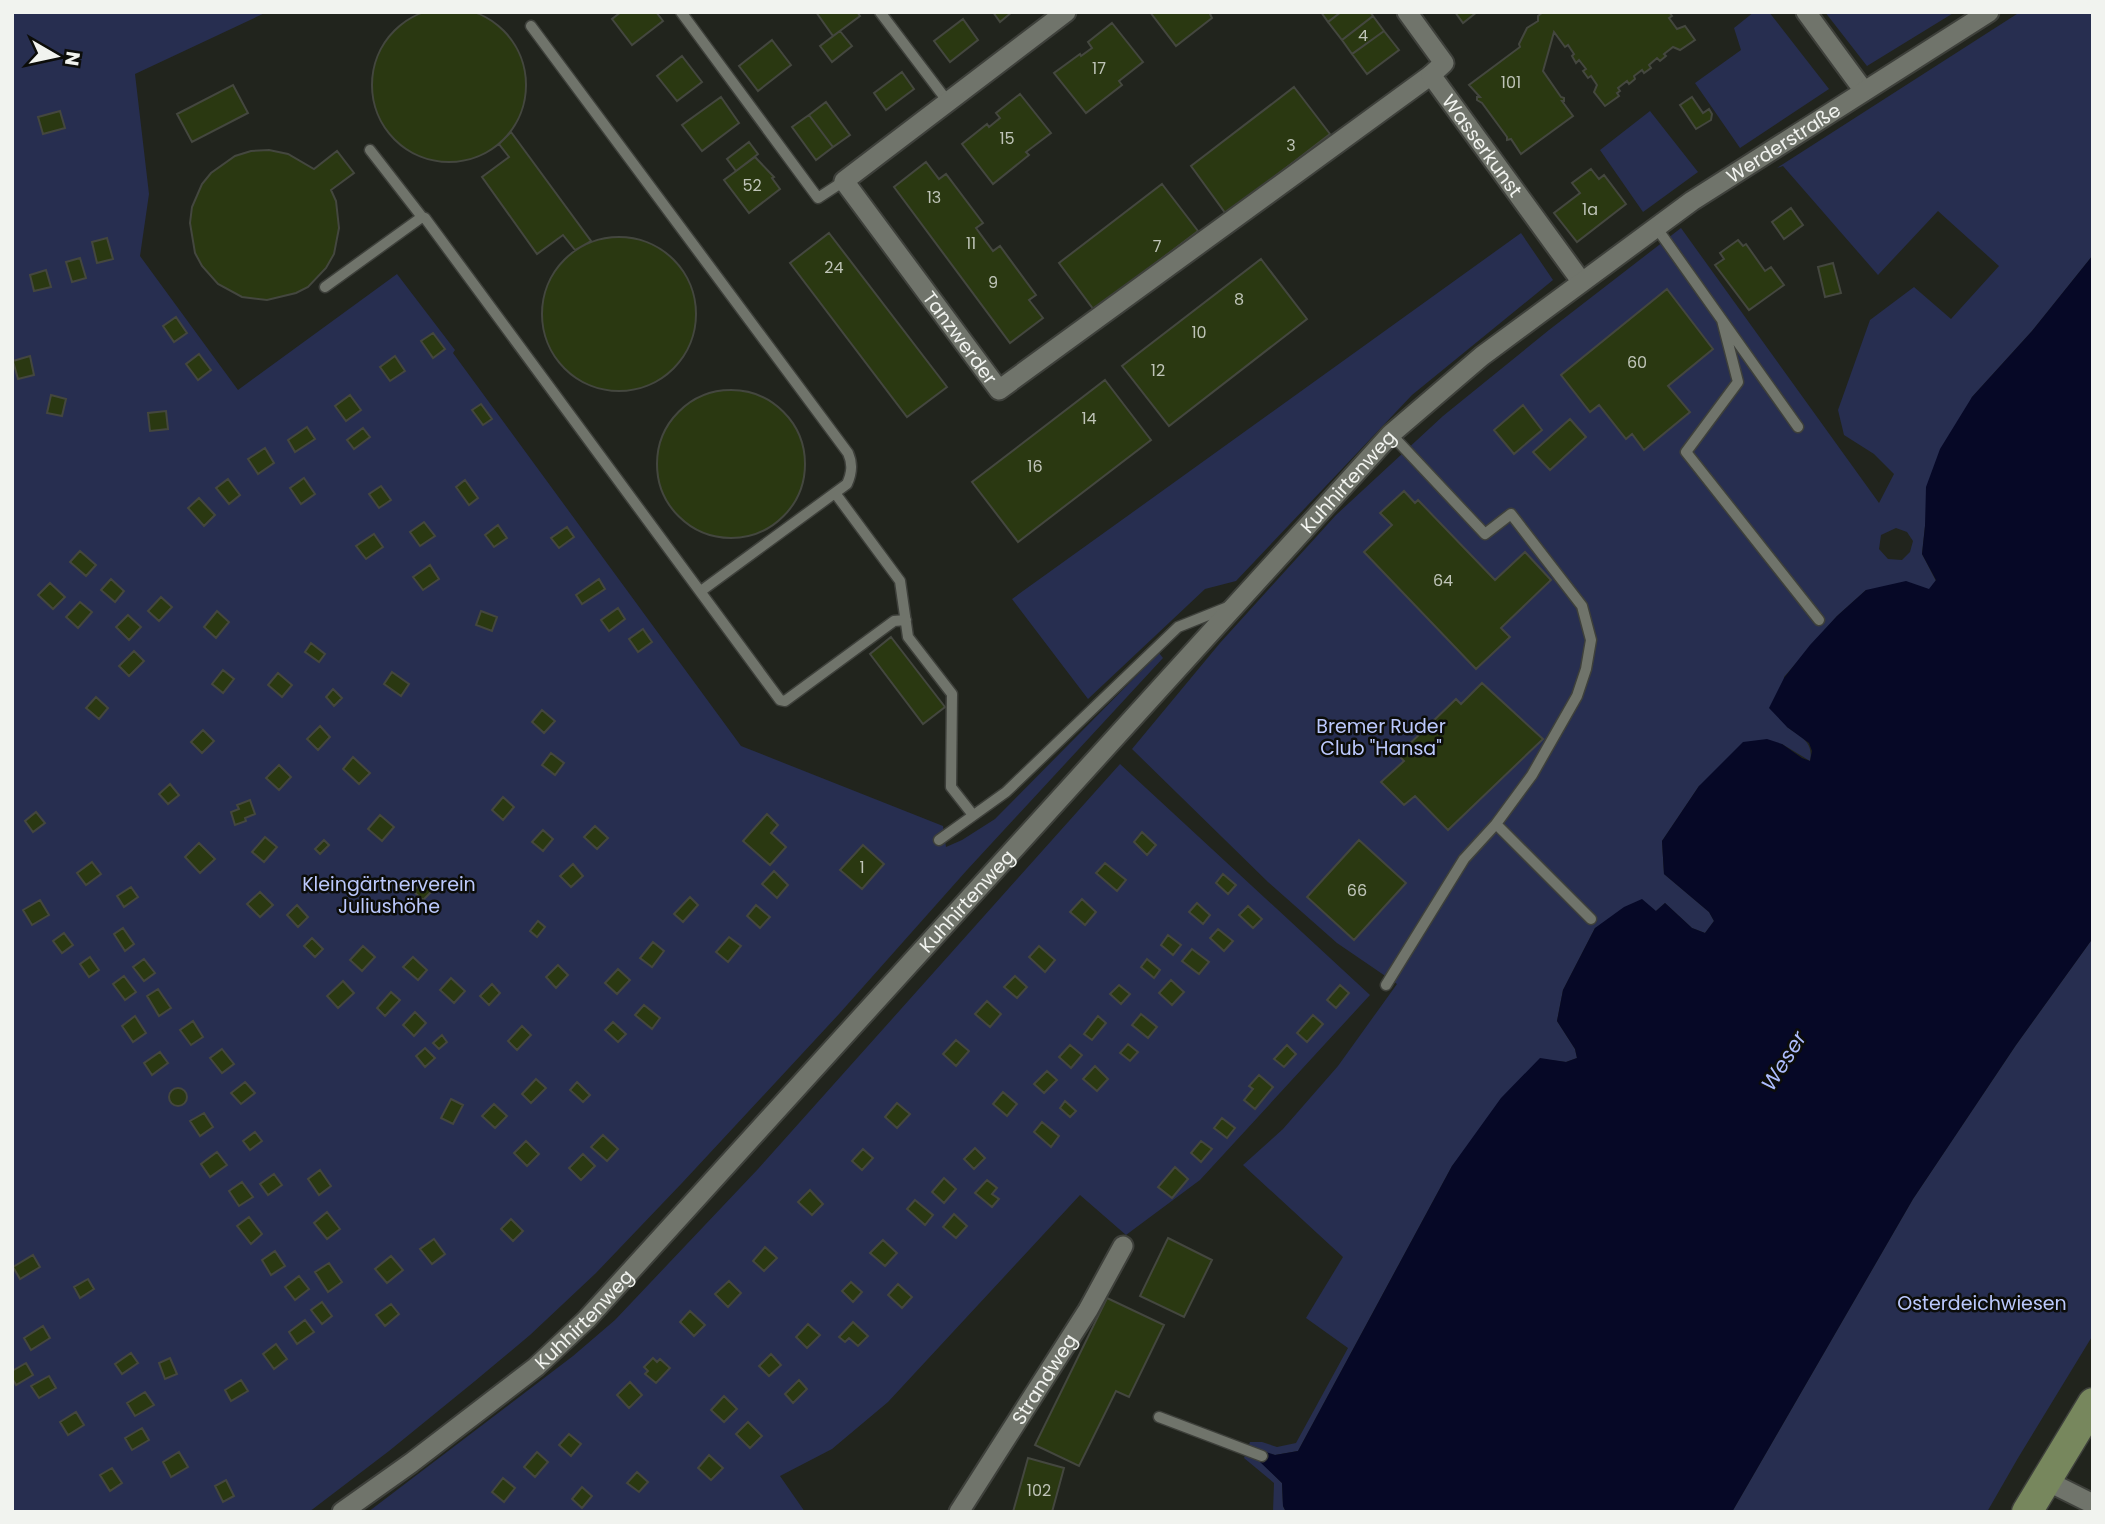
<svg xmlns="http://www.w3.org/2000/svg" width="2105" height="1524" font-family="Poppins,sans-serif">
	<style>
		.green { fill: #272e50; fill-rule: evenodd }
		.water { fill: #060826 }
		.building { fill: #2a3811; stroke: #44473f; stroke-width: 2 }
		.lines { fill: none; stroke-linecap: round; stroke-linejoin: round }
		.lane-casing { stroke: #3e403b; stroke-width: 13 }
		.street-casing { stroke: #3e403b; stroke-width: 23 }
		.primary-casing { stroke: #3e403b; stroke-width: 33 }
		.lane { stroke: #70746b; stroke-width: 10 }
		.street { stroke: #70746b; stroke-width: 19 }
		.primary { stroke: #77875d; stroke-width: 30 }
		.labels { text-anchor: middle; stroke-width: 5; stroke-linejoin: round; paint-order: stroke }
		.number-label { font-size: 16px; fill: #bfc4b8 }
		.street-label { font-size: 19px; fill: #f1f3ef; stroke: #0c0d0a }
		.park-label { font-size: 19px; fill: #bcc9fd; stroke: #0c0d0a }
		.water-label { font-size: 21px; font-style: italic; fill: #adbcfc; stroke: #0c0d0a }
	</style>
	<rect width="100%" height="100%" fill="#21241d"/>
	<path class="green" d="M12,12H267L135,74L149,194L140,256L238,390L397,274L455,350L453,353L741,746L943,826L946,847L962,840L995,819L1159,653L1163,658L967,870L839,1014L682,1183L596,1273L530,1335L475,1381L389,1451L309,1512H12Z
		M1754,12H1769L1829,89L1740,148L1695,83L1741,50L1734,28Z
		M1825,12H1955L1867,66Z
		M2020,12H2093V255L2032,331L1972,397L1925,526L1922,554L1936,581L1929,590H1866L1837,616L1784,677L1787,727C1801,737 1814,742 1810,761L1782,744L1699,786L1662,841L1664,874L1709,912L1714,921L1705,933L1692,928L1665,903L1656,911L1595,928L1563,990L1557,1021L1575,1049L1577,1058L1566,1062L1540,1059L1452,1166L1298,1451L1275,1455L1264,1452L1260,1461L1282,1483L1283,1506L1286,1512H1273L1274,1483L1244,1458L1250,1442H1262L1277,1447L1296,1443L1348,1348L1306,1318L1343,1257L1243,1165L1283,1129L1338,1066L1397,984L1337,943L1268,882L1132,749L1220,643L1336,515L1443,416L1549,330L1681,228L1879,503L1894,474L1874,454L1844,435L1838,410L1870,320L1914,287L1951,319L1999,266L1938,211L1878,275L1783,166L1777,168ZM1896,528L1907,532L1913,541L1910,552L1902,560L1888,559L1879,549L1881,535Z
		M1650,111L1698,172L1643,212L1600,150Z
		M1521,233L1553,280L1412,395L1236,581L1205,589L1088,699L1012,599Z
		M1120,764L1370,995L1200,1180L1126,1235L1080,1195L888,1402L832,1449L780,1476L805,1512H368L573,1356L615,1320L758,1169Z
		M2093,938V1335L2018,1458L1987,1512H1732L1913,1199L2016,1045Z"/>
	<path class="water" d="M2093,255V938L2016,1045L1913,1199L1732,1512H1286L1283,1506L1282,1483L1259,1461L1263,1451L1275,1455L1298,1451L1452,1166L1501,1098L1540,1058L1566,1062L1577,1058L1575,1049L1557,1021L1563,990L1595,928L1624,907L1642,899L1656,911L1665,903L1692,928L1705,933L1714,921L1709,912L1664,874L1662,841L1699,786L1743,742L1767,739L1782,744L1802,758L1810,761L1812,751L1809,743L1787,727L1769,708L1784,678L1810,645L1837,616L1866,590L1906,581L1929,589L1936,580L1922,554L1925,526L1926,487L1940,449L1972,397L2032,331Z"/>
	<path class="building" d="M372 85a77 77 0 1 1 154 0a77 77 0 1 1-154 0Z
		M621,12H656L663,21L632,45L612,19Z
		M816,12H857L860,16L833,36Z
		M993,12H1012L1000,22Z
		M1150,12H1212L1210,14L1212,18L1176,46Z
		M1321,12H1341L1328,22Z
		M1341,12H1370L1373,16L1342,40L1328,22Z
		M1455,12H1477L1463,23Z
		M1543,12H1669L1672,16L1669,18L1677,29L1685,26L1695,40L1680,50L1673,47L1664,54L1666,56L1660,61L1657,58L1649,65L1651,68L1644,73L1642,70L1634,76L1635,79L1629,84L1627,81L1618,88L1620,91L1617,93L1619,96L1605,106L1594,92L1597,85L1591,76L1588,78L1583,71L1586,69L1579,60L1576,63L1572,56L1574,54L1568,45L1565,47L1554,32L1543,71L1561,97L1564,98V101H1562L1573,116L1521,154L1511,139L1507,140V137L1482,103L1477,100V97H1480L1469,85L1520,47L1519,44L1527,28L1538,21V16Z
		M1373,16L1384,31L1352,54L1342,40Z
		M963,19L978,40L950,62L934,41Z
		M1112,23L1143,62L1119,81L1122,85L1086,113L1054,73L1080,54L1081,56L1092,48L1088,42Z
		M840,31L852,46L832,62L820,46Z
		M1384,31L1399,50L1367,74L1352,54Z
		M772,40L791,65L758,91L739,66Z
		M682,56L702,82L677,101L657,76Z
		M902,72L914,89L886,110L874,93Z
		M233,85L248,113L192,142L177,114Z
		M1294,87L1330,134L1226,214L1191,166Z
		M1020,94L1051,133L1026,152L1029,155L993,184L962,144L987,124L989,127L1000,118L996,113Z
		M721,97L739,123L702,151L682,125Z
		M1692,97L1703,113L1709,109L1712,114L1711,120L1696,129L1680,105Z
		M826,102L850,135L833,147L809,115Z
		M60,111L65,128L43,134L38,117Z
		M809,115L833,147L816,160L792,127Z
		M511,132L591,241L575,250L563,235L537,254L482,177L509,157L499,144Z
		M749,142L758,154L736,171L727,159Z
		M269,150L288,154L314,169L337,151L354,173L331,190L336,201L339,228L334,254L326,268L308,287L296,293L267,300L242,297L218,284L202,266L195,253L190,223L192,207L202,184L211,173L235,156L251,151Z
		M755,157L774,177L772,178L780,189L749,213L724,180Z
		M926,162L939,179L946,174L983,223L976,228L993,251L1000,246L1036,295L1029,300L1043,318L1010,343L894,187Z
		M1591,169L1599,179L1604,175L1626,204L1577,242L1554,213L1580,193L1572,183Z
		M1162,184L1198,231L1094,310L1059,263Z
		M1791,208L1803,225L1784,239L1772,222Z
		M829,233L947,387L907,417L790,263Z
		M542 314a77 77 0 1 1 154 0a77 77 0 1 1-154 0Z
		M107,238L113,259L97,263L92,242Z
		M1738,240L1743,246L1746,244L1765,271L1771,267L1784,285L1749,310L1715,265L1724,259L1720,253Z
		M80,258L86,278L72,282L66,262Z
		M1261,259L1307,319L1169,426L1122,366Z
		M1833,263L1841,293L1825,297L1818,267Z
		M46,270L51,287L34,291L30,275Z
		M1667,289L1713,349L1668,386L1690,412L1644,450L1632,434L1626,439L1599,405L1590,412L1561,375Z
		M176,317L187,333L174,342L163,326Z
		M433,333L445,349L433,358L421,341Z
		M199,354L211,370L198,380L186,364Z
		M30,356L34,375L18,379L13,361Z
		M395,356L405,371L390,381L380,367Z
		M1105,380L1151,440L1018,542L972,482Z
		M657 464a74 74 0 1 1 148 0a74 74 0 1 1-148 0Z
		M51,395L66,399L62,416L47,413Z
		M350,395L361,410L346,421L335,406Z
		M481,404L492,419L483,425L472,410Z
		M1523,405L1542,430L1514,454L1494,430Z
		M166,411L168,429L150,431L148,413Z
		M1570,419L1586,437L1550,470L1533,452Z
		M307,427L315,439L295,452L288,440Z
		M363,428L370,437L354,449L347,440Z
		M265,448L274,463L258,474L248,459Z
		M304,478L315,494L301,504L290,488Z
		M228,479L240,495L229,504L216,488Z
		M465,480L478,498L469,505L456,487Z
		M381,486L391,500L379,508L369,494Z
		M1404,491L1415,503L1418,500L1495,580L1525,552L1551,580L1501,628L1510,637L1476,669L1364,552L1392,525L1380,513Z
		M199,498L215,515L204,526L188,508Z
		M424,522L435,536L420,546L410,532Z
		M498,525L507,538L494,547L485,535Z
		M567,527L574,537L559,548L551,538Z
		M374,534L383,547L366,559L356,546Z
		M80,551L96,565L86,576L70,562Z
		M430,565L439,579L423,590L413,577Z
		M111,579L124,591L115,602L101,590Z
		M599,579L605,589L582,604L576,595Z
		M50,583L65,597L53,609L38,595Z
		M161,597L172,607L159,621L148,611Z
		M80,602L92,612L78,628L66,617Z
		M618,608L625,619L609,631L601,620Z
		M217,611L229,622L216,638L204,627Z
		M481,611L497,617L492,631L476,625Z
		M128,615L141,627L129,640L116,627Z
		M643,629L652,642L638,652L629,639Z
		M891,637L945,707L923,724L870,654Z
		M311,643L325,654L319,662L305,652Z
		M134,651L144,661L129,676L119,666Z
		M223,670L234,679L223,693L212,684Z
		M392,672L409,684L401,696L384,684Z
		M278,673L292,685L282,697L268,685Z
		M1482,683L1543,739L1448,830L1415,796L1404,805L1381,782L1404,761L1398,755L1456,699L1461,704Z
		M333,689L342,698L334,706L326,697Z
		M96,697L108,708L99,719L86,708Z
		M542,710L555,721L544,733L532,722Z
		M320,726L330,737L318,750L307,739Z
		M203,730L214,741L202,753L191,742Z
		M551,753L564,763L555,775L542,765Z
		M353,757L370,773L359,784L343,769Z
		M279,765L291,777L279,790L266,778Z
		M170,784L179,795L168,804L159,794Z
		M503,797L514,807L503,820L492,810Z
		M250,800L255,814L245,818L246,821L235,825L231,812L239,809L237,805Z
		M36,812L45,823L33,832L25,821Z
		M767,814L778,825L771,833L786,847L770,865L743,841Z
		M380,815L394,827L382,841L368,829Z
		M595,826L608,838L597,849L584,837Z
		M543,830L553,839L543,851L532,842Z
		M1142,832L1156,845L1147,855L1134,842Z
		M265,837L277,847L264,862L252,852Z
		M324,840L329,845L320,854L315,849Z
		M1359,840L1406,883L1354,940L1307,897Z
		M199,843L215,859L200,873L185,857Z
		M863,845L884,864L862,889L840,870Z
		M92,862L101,874L86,885L77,873Z
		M1105,863L1126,880L1117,891L1096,873Z
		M573,864L583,876L571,887L560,876Z
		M774,871L788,885L777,898L762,884Z
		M1223,874L1236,885L1228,894L1216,883Z
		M427,878L436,887L423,900L413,891Z
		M131,887L138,897L124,907L117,896Z
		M260,892L273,905L260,917L247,904Z
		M690,897L698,905L683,922L674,914Z
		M1082,899L1096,912L1085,925L1070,912Z
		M40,900L49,915L32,925L23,910Z
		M1197,903L1210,915L1203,924L1189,912Z
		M297,905L308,917L298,927L287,915Z
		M756,905L770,917L760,928L747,916Z
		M1248,906L1262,919L1253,928L1239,915Z
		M538,921L545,927L537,937L530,931Z
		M123,928L134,944L125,951L114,934Z
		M1218,929L1233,941L1224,951L1210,938Z
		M64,933L73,945L62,953L53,941Z
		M1168,935L1181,945L1173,955L1161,945Z
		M729,937L741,946L728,962L716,952Z
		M312,938L323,949L315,957L304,946Z
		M653,942L664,951L652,967L640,958Z
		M363,946L375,957L362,971L350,960Z
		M1039,946L1055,960L1045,972L1029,957Z
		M1192,949L1209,962L1199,974L1182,961Z
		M90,957L99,970L89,977L80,964Z
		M413,957L427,970L418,980L403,967Z
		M144,959L155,973L144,981L133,967Z
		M1147,959L1160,970L1154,978L1141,967Z
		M558,965L568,975L556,988L546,977Z
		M618,969L630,980L617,994L605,983Z
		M124,976L136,992L125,1000L113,984Z
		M1015,976L1027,987L1017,998L1004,987Z
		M451,978L465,991L454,1003L440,990Z
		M1171,980L1184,992L1172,1005L1159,993Z
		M343,981L354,993L338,1008L327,996Z
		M492,984L500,993L489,1005L480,996Z
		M1119,985L1130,994L1121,1004L1110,994Z
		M1340,985L1349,993L1336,1008L1327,1000Z
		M158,989L171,1008L159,1016L147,996Z
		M391,992L400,1000L385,1016L377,1008Z
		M987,1001L1001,1014L990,1027L975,1014Z
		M644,1005L660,1018L652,1029L635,1015Z
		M415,1012L426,1023L414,1036L403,1025Z
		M1141,1014L1157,1027L1148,1038L1132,1025Z
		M1313,1015L1323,1024L1307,1042L1297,1033Z
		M135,1016L146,1033L133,1042L122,1026Z
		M1098,1016L1106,1023L1092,1040L1084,1034Z
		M193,1021L203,1037L191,1045L180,1030Z
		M613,1022L626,1034L618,1042L605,1030Z
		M522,1026L531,1035L517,1050L508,1041Z
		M442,1035L447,1042L439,1049L433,1043Z
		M956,1040L969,1051L956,1066L943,1054Z
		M1128,1044L1138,1052L1130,1061L1120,1053Z
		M1070,1045L1082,1055L1071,1068L1059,1057Z
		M1287,1045L1296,1054L1284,1067L1274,1059Z
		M425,1048L435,1058L425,1067L416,1056Z
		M222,1049L234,1064L222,1073L210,1058Z
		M160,1052L168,1063L152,1075L144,1063Z
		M1095,1066L1108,1079L1097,1091L1083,1079Z
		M1047,1071L1057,1080L1044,1093L1034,1084Z
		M1259,1075L1273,1087L1255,1109L1244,1100L1253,1089L1249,1086Z
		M536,1079L546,1088L531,1103L522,1094Z
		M245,1082L255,1093L241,1104L231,1093Z
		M577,1082L590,1095L583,1102L570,1090Z
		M169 1097a9 9 0 1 1 18 0a9 9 0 1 1-18 0Z
		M1003,1092L1017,1104L1007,1116L993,1104Z
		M451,1099L463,1105L453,1124L441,1118Z
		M1065,1101L1076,1111L1070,1117L1060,1108Z
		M897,1103L910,1114L897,1128L885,1117Z
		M494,1104L507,1116L495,1128L482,1116Z
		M204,1113L213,1127L200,1136L190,1121Z
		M1222,1118L1235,1128L1227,1138L1214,1128Z
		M1042,1122L1059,1136L1051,1147L1034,1132Z
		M255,1132L262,1141L250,1150L243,1141Z
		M603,1135L618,1149L607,1161L591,1147Z
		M526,1141L539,1154L527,1166L514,1153Z
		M1201,1141L1212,1149L1201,1162L1191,1153Z
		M975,1148L985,1158L974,1169L964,1159Z
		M863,1149L873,1158L862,1170L852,1161Z
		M217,1152L227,1165L210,1177L201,1164Z
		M583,1154L595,1166L581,1180L569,1168Z
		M1175,1167L1188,1179L1172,1198L1158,1187Z
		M320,1170L331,1186L319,1195L308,1179Z
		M274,1174L282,1185L268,1195L260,1184Z
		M944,1178L956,1189L944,1203L932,1192Z
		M987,1180L997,1188L992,1194L999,1199L992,1207L975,1193Z
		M242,1182L253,1197L239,1206L229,1191Z
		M810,1190L823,1204L812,1215L798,1202Z
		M915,1200L933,1215L925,1225L907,1209Z
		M327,1212L340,1229L327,1239L314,1223Z
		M954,1214L967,1226L956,1238L943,1227Z
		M249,1217L262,1234L251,1244L237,1226Z
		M511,1219L523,1231L513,1241L501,1229Z
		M1168,1238L1212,1260L1184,1317L1140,1296Z
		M434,1239L445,1254L432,1264L420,1249Z
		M883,1240L897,1253L885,1266L870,1253Z
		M765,1247L777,1258L764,1271L753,1261Z
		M275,1251L285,1266L271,1275L262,1260Z
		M33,1255L40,1267L20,1279L13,1267Z
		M391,1256L403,1270L387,1283L375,1269Z
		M329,1263L342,1282L328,1292L315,1272Z
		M299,1276L309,1289L295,1300L285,1287Z
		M88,1279L94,1289L80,1298L74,1287Z
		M729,1281L741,1293L728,1307L715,1294Z
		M851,1282L862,1292L853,1302L842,1291Z
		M898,1284L912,1297L902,1308L888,1295Z
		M1107,1298L1164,1325L1129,1397L1116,1391L1079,1466L1035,1445Z
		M322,1302L332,1316L322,1324L311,1310Z
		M391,1304L399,1314L385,1326L376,1315Z
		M690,1311L705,1325L694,1336L680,1322Z
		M305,1320L314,1332L297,1344L289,1332Z
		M853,1322L868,1336L858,1346L849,1338L845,1342L839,1337Z
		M808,1324L820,1335L807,1348L796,1337Z
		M43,1326L50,1338L31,1350L24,1338Z
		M276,1344L287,1359L274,1369L263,1354Z
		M131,1353L138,1363L122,1374L115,1364Z
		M771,1354L781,1365L769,1376L759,1366Z
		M170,1358L177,1374L165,1379L159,1363Z
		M653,1358L657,1362L660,1359L670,1368L656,1383L645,1374L648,1371L644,1367Z
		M26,1363L33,1375L16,1385L12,1378V1371Z
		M49,1376L56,1388L39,1398L31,1386Z
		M241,1380L248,1391L231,1401L225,1390Z
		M799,1380L807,1389L793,1403L785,1394Z
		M630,1382L642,1395L629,1408L617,1395Z
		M145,1392L154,1405L135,1416L127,1403Z
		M724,1396L737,1409L724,1422L711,1410Z
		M76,1412L84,1425L68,1435L60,1422Z
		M748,1422L762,1436L750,1448L736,1434Z
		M142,1428L149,1440L132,1450L125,1438Z
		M569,1434L581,1444L571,1456L559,1445Z
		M179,1452L188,1467L171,1477L163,1462Z
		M537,1452L548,1462L535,1477L524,1467Z
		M709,1455L723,1468L711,1480L698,1468Z
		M1028,1458L1064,1468L1052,1512H1013Z
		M112,1468L122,1483L110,1491L100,1475Z
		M637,1472L648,1482L639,1492L627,1483Z
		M503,1478L515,1488L504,1502L492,1492Z
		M226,1480L234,1496L223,1502L215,1486Z
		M582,1487L592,1496L582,1508L572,1499Z"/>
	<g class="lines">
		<defs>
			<path id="lane" d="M681,12L818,198L844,181
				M880,12L948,102
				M531,26L848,453C853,464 852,473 847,484L701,591
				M370,150L422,217
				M1656,227L1798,427
				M325,287L422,217L425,218L780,700L785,701L894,621L906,620
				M1722,320L1738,382L1686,452L1819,620
				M1391,434L1485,534L1511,514L1582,606L1591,640L1586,669L1577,696L1532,775L1496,824L1591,919
				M835,493L900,581L908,637L952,694L951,787L973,815
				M939,840L1006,792L1178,627L1228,607
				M1386,985L1464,859L1496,824
				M1159,1417L1262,1456"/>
			<g id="street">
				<path id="s1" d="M1066,12L844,181L999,390L1431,75"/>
				<path id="s2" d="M1407,12L1444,63L1431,75L1581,281"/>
				<path d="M1806,12L1864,91"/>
				<path d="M2047,1481L2093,1504"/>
				<path id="s3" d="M342,1512L411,1463L536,1367L587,1319L1391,434L1482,356L1692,201L1989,12"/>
				<path id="s4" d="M959,1512L1088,1310L1123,1246"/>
			</g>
			<path id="primary" d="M2027,1512L2093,1403"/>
		</defs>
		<use href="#lane" class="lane-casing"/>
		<use href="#street" class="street-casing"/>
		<use href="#primary" class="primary-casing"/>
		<use href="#lane" class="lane"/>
		<use href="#street" class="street"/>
		<use href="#primary" class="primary"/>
	</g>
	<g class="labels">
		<g class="number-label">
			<text x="1363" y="41">4</text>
			<text x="1099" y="74">17</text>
			<text x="1511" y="88">101</text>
			<text x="1007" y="144">15</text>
			<text x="1291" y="151">3</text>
			<text x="752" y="191">52</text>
			<text x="934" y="203">13</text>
			<text x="1590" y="215">1a</text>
			<text x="971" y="249">11</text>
			<text x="1157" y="252">7</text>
			<text x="834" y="273">24</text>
			<text x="993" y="288">9</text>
			<text x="1239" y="305">8</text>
			<text x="1199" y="338">10</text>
			<text x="1637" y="368">60</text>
			<text x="1158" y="376">12</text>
			<text x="1089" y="424">14</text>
			<text x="1035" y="472">16</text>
			<text x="1443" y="586">64</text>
			<text x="862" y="873">1</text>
			<text x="1357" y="896">66</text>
			<text x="1039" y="1496">102</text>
		</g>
		<g class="street-label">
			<text dy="7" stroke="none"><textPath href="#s3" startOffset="1997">Werderstraße</textPath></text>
			<text dy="7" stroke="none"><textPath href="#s2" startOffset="168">Wasserkunst</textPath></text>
			<text dy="7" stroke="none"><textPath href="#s1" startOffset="474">Tanzwerder</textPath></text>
			<text dy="7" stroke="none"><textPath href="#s3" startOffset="1444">Kuhhirtenweg</textPath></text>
			<text dy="7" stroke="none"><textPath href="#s3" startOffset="877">Kuhhirtenweg</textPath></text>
			<text dy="7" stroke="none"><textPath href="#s3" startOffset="310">Kuhhirtenweg</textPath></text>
			<text dy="7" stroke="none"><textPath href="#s4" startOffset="158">Strandweg</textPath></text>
		</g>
		<g class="park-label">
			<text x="1381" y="733">Bremer Ruder<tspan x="1381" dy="22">Club "Hansa"</tspan></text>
			<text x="389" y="891">Kleingärtnerverein<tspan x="389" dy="22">Juliushöhe</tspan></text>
			<text x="1982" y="1310">Osterdeichwiesen</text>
		</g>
		<g class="water-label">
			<text transform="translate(1784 1061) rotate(-58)" y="7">Weser</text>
		</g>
	</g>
	<rect width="2105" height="1524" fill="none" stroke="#f1f3ef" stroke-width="28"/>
	<g transform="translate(56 56) rotate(99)" stroke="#0c0d0a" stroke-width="5" paint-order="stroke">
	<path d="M0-5L12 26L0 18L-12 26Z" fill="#f1f3ef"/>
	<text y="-10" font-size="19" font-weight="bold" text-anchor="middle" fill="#f1f3ef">N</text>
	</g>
</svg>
